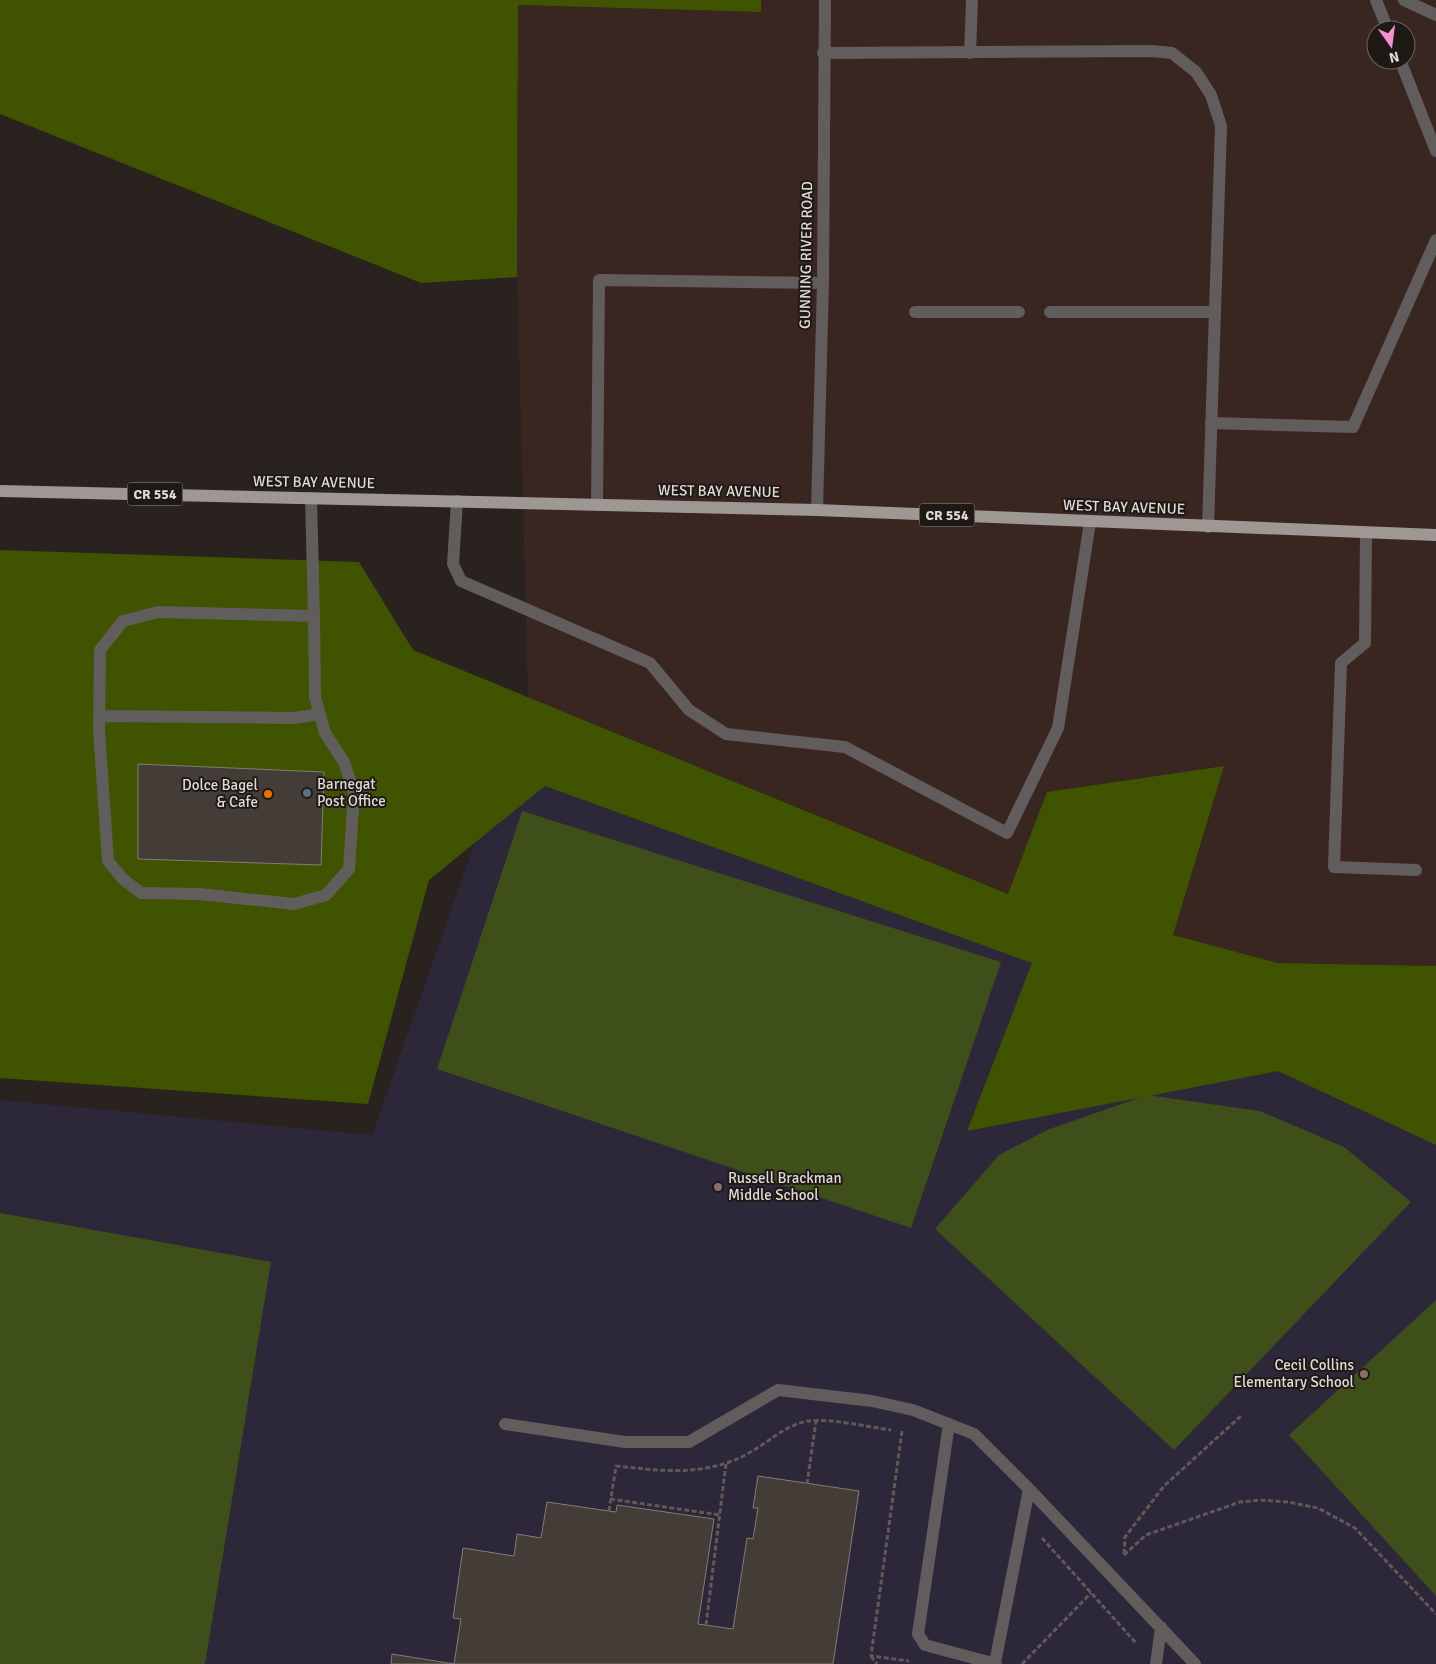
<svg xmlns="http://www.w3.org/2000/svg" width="1436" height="1664" font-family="Signika,sans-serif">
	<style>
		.commercial { fill: #392621; fill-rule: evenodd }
		.education { fill: #2c2839 }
		.green { fill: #3f4f19 }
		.forest { fill: #3f5300 }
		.building { fill: #433c37; stroke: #847c76 }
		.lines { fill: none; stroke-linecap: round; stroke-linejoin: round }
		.path { stroke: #605a56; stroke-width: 3; stroke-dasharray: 5 2.5; stroke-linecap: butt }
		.service { stroke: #615d5c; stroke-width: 12 }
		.tertiary { stroke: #615d5c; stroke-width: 12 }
		.primary { stroke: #9f9793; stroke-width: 12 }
		.service-dot { fill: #5c6f8a; stroke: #1f1915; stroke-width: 2 }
		.food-dot { fill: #e8710a; stroke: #1f1915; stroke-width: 2 }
		.education-dot { fill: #8d6e63; stroke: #1f1915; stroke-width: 2 }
		.labels { text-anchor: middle; stroke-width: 4; stroke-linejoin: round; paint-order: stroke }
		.shield { fill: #1f1915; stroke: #a5a09d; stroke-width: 1 }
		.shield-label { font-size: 14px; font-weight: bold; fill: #dfdad7 }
		.street-label { font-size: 15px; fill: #dfdad7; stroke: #1f1915 }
		.poi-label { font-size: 15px; fill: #dfdad7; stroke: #1f1915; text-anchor: start }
	</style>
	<rect width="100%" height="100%" fill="#29221e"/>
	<path class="commercial" d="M761,0H1436V966L1278,963L1173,935L1223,766L1047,792L1009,894L528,697L517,277L518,5L761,12ZM1376,30H1406V60H1376Z"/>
	<path class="education" d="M505,757L1052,932L1436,1145V1664H0V1100L372,1135Z"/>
	<path class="green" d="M522,811L1001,962L911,1228L437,1069Z
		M1147,1095L1260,1111L1344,1147L1411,1202L1174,1450L935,1229L999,1155L1047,1130Z
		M0,1213L271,1262L205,1664H0Z
		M1436,1300V1596L1289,1435Z"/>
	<path class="forest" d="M0,0H761V12L518,5L517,277L421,283L0,114Z
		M0,550L359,562L413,650L1008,894L1047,792L1224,766L1173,935L1278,963L1436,966V1145L1278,1071L967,1131L1032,963L545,786L429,880L368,1104L0,1078Z"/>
	<path class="building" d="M138,764L324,772L321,865L138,859Z
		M758,1476L859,1491L833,1664H391L392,1654L454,1664L461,1619L453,1618L463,1548L514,1556L517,1534L541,1538L547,1502L616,1512L617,1505L714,1519L698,1624L733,1629L747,1538L753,1539L758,1508H753Z"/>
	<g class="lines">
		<path class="path" d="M902,1431L871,1656L909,1661
			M807,1484L816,1421
			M610,1499L720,1515
			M609,1511L616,1466C662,1471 706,1477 749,1453C769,1442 785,1425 808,1421C829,1418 869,1427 891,1430
			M1042,1538L1136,1643
			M1124,1554L1125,1537L1164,1486L1242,1415
			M1124,1555L1146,1535L1240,1502L1260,1500L1288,1502L1318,1508L1355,1528L1436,1614
			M706,1625L726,1464
			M871,1656L877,1664
			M1022,1664L1091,1593"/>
		<path class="service" d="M1376,0L1388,30
			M1404,0L1436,15
			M823,53L1152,51L1172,53L1196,72L1211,95L1221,126L1208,527
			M970,53L972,0
			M1400,60L1436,151
			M915,312H1019
			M1050,312H1215
			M1211,423L1353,427L1436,240
			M311,498L314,616L315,697L325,733L344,762L354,793L349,869L326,895L294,904L199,894L141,893L123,879L108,861L99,730L100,650L123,621L158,612L314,616
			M457,501L453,564L461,581L650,663L689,710L726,734L845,747L1007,833L1058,728L1090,522
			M597,505L599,280L823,283
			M1366,533L1365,643L1341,663L1334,867L1416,870
			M99,716L294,718L320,714
			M505,1424L625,1442H689L778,1390L872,1401L913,1410L974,1434L1029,1489L1195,1664
			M949,1424L918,1634L925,1645L996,1664
			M995,1663L1029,1489
			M1156,1664L1161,1627"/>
		<path class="tertiary" d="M817,510L823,283L825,0"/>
		<path class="primary" d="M0,491L817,510L1436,535"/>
	</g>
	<circle class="service-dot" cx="307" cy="793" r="5"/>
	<circle class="food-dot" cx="268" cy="794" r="5"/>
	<g class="education-dot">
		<circle cx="718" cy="1187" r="5"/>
		<circle cx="1364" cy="1374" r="5"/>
	</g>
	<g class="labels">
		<g class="shield">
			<rect x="127.5" y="482.5" width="55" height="23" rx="4"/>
			<rect x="919.5" y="503.5" width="55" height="23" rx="4"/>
		</g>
		<g class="shield-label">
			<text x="155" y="499">CR 554</text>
			<text x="947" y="520">CR 554</text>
		</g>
		<g class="street-label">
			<text transform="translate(806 255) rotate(-89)" y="5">GUNNING RIVER ROAD</text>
			<text transform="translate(314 482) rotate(1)" y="5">WEST BAY AVENUE</text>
			<text transform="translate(719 491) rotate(1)" y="5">WEST BAY AVENUE</text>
			<text transform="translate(1124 507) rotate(2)" y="5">WEST BAY AVENUE</text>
		</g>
		<g class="poi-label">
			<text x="317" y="789">Barnegat<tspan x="317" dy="17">Post Office</tspan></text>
			<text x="258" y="790" text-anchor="end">Dolce Bagel<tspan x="258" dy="17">&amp; Cafe</tspan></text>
			<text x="728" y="1183">Russell Brackman<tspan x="728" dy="17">Middle School</tspan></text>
			<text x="1354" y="1370" text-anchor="end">Cecil Collins<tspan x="1354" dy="17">Elementary School</tspan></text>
		</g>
	</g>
	<g transform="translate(1391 45) rotate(166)"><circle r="24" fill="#1f1915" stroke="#6c6663"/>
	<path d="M0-4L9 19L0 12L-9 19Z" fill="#f491d3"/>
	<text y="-8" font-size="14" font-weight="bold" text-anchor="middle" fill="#dfdad7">N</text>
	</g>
</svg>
